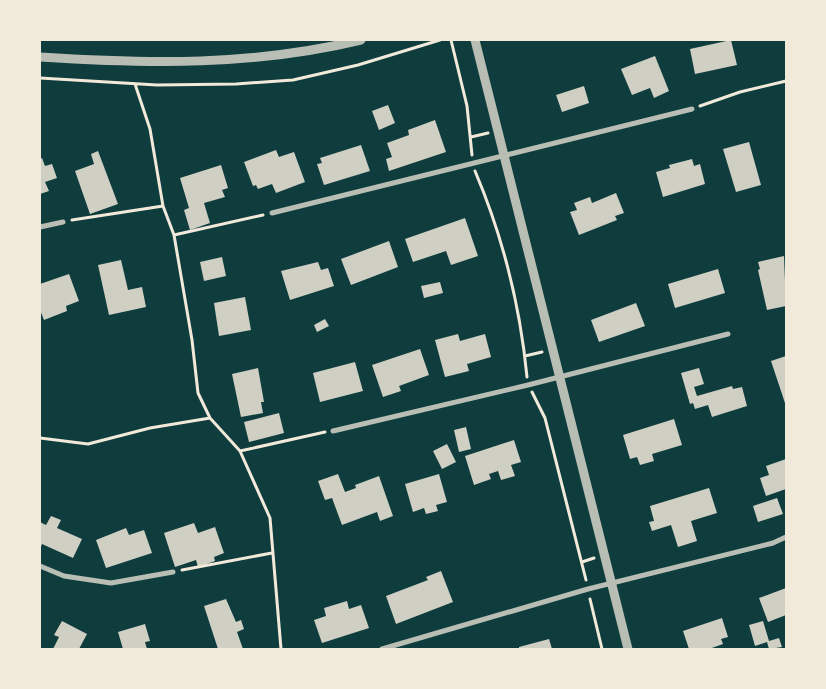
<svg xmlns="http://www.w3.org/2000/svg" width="826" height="689" font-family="'DM Sans',sans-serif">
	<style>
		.building { fill: #cfcfc3 }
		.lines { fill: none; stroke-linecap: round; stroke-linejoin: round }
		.path { stroke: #f1e9da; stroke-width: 3 }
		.minor { stroke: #b8beb3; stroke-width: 5 }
		.tertiary { stroke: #b8beb3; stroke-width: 9 }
	</style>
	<rect width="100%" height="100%" fill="#0f3d3e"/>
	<path class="building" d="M731,40L737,65L695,74L690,49Z
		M655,56L669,91L654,98L650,88L632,95L621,69Z
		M584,86L589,103L562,112L556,95Z
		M388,105L395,123L379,130L372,111Z
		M435,120L446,152L389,171L386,159L392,157L387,143L409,135L408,130Z
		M749,142L761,185L736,192L723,149Z
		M361,145L370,171L324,185L317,164L322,163L320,158Z
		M276,150L279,157L294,152L305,182L276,193L272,184L258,189L256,185L253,186L244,162Z
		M98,151L118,204L90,214L75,171L94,164L91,154Z
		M42,158L45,166L52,164L57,178L45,182L49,191L40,194V159Z
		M692,159L694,166L700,164L705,184L663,197L656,172L670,168L669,165Z
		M221,165L228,188L222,190L225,197L204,203L210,223L190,230L184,210L189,208L180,178Z
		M616,193L624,213L615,216L617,220L579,235L570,212L577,210L574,203L590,197L592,203Z
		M465,218L478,256L451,265L446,251L413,262L405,239Z
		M389,241L398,267L351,285L341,259Z
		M784,256L786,306L767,310L758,270L760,269L758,262Z
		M222,257L226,276L204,281L200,262Z
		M121,260L128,290L142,287L146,307L109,315L98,265Z
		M318,262L321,270L328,268L334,286L290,300L281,271Z
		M718,269L725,293L675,308L668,284Z
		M69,274L79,301L66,306L67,311L44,320L40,310V284Z
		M440,282L443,293L424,298L421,286Z
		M245,297L251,330L219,336L214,303Z
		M636,303L645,326L599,342L591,320Z
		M325,319L329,326L317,332L314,325Z
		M458,334L460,341L485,334L491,357L467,364L469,371L445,377L435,340Z
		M420,349L429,375L399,386L401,391L383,397L372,365Z
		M786,356V406L771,361Z
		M355,362L363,391L320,402L313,373Z
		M258,368L264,402H261L263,413L241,417L232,374Z
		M699,368L704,384L694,387L697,396L732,386L733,389L742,387L747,406L712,417L708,405L695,409L693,403L690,404L681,373Z
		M279,413L284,433L249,442L244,422Z
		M674,419L682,445L652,454L654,461L640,465L637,457L630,459L623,435Z
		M466,427L471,449L459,452L454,430Z
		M514,440L521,462L511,465L515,476L501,480L498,471L489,474L491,479L474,485L465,456Z
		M447,444L456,462L442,469L433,451Z
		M786,459V489L766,496L760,478L769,475L766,466Z
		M338,474L345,492L356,488L355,485L379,476L393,516L380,521L377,512L342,525L332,498L325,500L318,481Z
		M439,474L447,502L436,505L438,511L426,514L424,508L413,512L405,484Z
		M709,488L717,513L691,521L697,541L678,547L671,525L652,531L649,522L654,521L650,506Z
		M777,498L783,514L758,522L753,506Z
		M51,516L61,520L57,528L82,539L73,558L42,544L40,549V522L46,525Z
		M194,523L198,533L215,527L224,553L214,557L215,561L198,567L196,560L175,567L164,533Z
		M126,528L129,535L144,530L152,553L106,568L96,540Z
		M441,571L453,602L396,624L386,596L428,580L426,577Z
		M786,588V615L768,622L759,598Z
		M226,599L236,622L241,620L244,629L237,632L243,649H218L204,606Z
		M347,601L349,609L361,605L369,628L322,643L314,620L326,616L324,608Z
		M722,618L728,637L721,639L723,644L709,649H689L683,631Z
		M62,621L87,634L79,649H53L59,637L54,635Z
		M763,621L769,641L779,638L782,647L769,649L767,642L755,646L749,625Z
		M145,624L150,641L145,642L147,649H123L118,632Z
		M549,639L552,649H519V647Z"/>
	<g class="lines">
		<path class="path" d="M451,40L467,106L472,155
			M40,78L157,85L236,84L293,80L358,65L440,40
			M135,84L150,129L163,206L174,235L192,340L198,393L210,418L240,451L270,518L281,649
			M700,106L740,92L786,81
			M471,137L488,133
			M475,171C503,237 520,305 527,377
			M72,220L163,206
			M174,235L263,215
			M525,356L542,352
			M532,392L545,418L586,580
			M40,438L88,444L150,428L210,418
			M240,451L325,432
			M582,562L594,558
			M182,570L272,553
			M590,599L602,649"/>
		<path class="minor" d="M272,213L692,109
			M40,227L63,222
			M333,431L528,385L728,334
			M40,566L64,576L111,583L173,572
			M382,649L588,589L773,543L786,537"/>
		<path class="tertiary" d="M475,40L628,649
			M40,57C149,64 253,66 361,40"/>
	</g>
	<rect width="826" height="689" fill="none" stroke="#f1e9da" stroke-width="82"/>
</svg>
